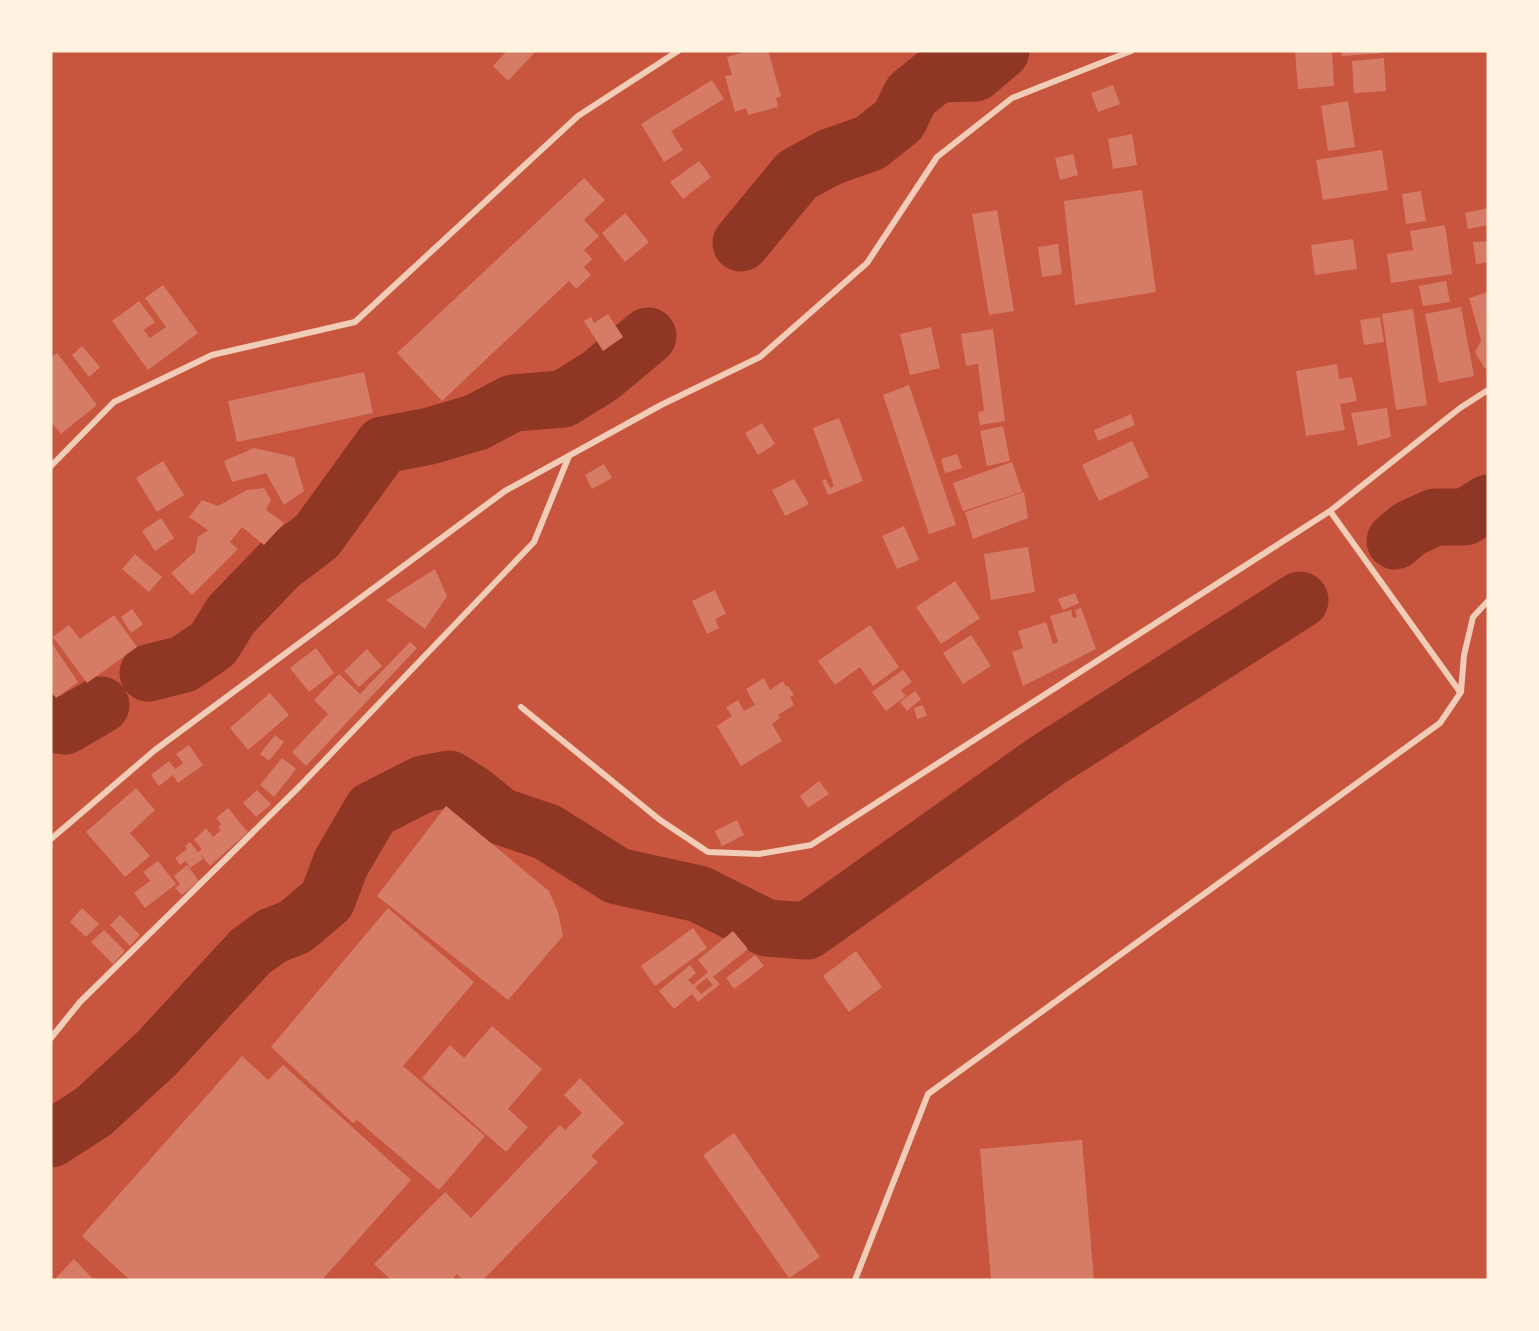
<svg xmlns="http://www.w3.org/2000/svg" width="1539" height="1331" font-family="Signika,sans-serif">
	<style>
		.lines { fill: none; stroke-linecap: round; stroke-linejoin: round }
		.river { stroke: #8f3625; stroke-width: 57 }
		.building { fill: #d67c66; fill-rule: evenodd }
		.minor { stroke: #f1ccb7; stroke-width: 6 }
	</style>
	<rect width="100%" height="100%" fill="#c8553d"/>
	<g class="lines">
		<path class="river" d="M741,243L797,175L830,157L870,143L899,120L911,95L937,74L975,73L1001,51
			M1395,541L1409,529L1435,517H1465L1488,503
			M148,673L184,664L213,644L231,615L279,565L317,536L383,445L430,436L477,422L513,403L563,399L600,376L648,336
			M51,724L65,726L101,705
			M51,1139L93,1112L157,1053L250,952L272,936L295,927L327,900L341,863L372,810L423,784L449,779L473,794L500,816L547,832L617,876L699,894L767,928L807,931L1048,760L1300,600"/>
	</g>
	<path class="building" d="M507,51H536L508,81L493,66Z
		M748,51H768L781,96L776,98L778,107L748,115L746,108L735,112L725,76L732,75L727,57Z
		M1295,51H1332L1334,86L1298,89Z
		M1341,51H1382L1383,53L1342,56Z
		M1384,58L1386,91L1354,93L1352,61Z
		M712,80L724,99L671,131L683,150L664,162L641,124Z
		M1113,85L1120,104L1098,112L1091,93Z
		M1348,101L1355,147L1328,151L1321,106Z
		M1132,134L1137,165L1113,169L1108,139Z
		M1382,150L1388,190L1323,200L1316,160Z
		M1073,154L1078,175L1060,180L1055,158Z
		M699,161L711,177L683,199L670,182Z
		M584,178L605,200L584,220L599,236L584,250L592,259L584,267L591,275L576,289L569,281L442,401L397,353Z
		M1142,190L1156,292L1075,305L1064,201Z
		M1421,191L1426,221L1406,224L1402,194Z
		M1488,208V225L1468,229L1465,213Z
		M997,210L1014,311L989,315L972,214Z
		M625,213L649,242L625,262L602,233Z
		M1445,225L1452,274L1391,283L1387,254L1413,250L1410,231Z
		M1353,239L1357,269L1315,275L1311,245Z
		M1488,241V262L1476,264L1473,242Z
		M1058,244L1062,274L1042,277L1038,247Z
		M1446,281L1450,302L1423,306L1419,286Z
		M163,285L198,333L148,370L112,321L139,301L155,322L144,330L150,338L166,327L145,298Z
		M1488,292V367L1485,369L1475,352L1481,340L1469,298Z
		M1461,307L1474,376L1439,383L1425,314Z
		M1413,309L1427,405L1396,410L1382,314Z
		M608,314L623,337L603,351L584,321L591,317L594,323Z
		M1380,317L1384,342L1364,345L1360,320Z
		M931,327L940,368L910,375L900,334Z
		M993,329L1005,421L980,425L978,412L984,411L978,364L966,366L961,334Z
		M82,346L100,367L89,377L72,355Z
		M57,353L97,405L61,434L51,422V358Z
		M1337,364L1339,379L1352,377L1357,401L1340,404L1345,430L1306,436L1296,371Z
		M364,372L373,413L237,442L228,401Z
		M909,385L956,525L929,534L883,395Z
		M1387,408L1391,437L1358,446L1351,413Z
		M1131,414L1135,425L1098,441L1094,430Z
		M839,418L863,481L828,495L822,481L826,479L830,488L834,486L813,428Z
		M762,423L775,444L758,455L745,433Z
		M1003,426L1010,461L987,466L980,431Z
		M1132,441L1149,477L1099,501L1082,465Z
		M254,448L294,457L304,491L284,505L266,473L232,482L224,461Z
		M957,454L962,468L945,473L941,459Z
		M163,461L184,495L157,512L136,478Z
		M1012,462L1022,492L963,511L953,483Z
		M604,464L612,478L592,489L585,475Z
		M794,479L809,504L785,516L772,490Z
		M264,488L271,500L266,510L284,523L264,545L242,527L230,542L238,549L192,595L171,573L195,552L198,537L208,530L189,517L202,500L218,506L247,490Z
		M1024,492L1028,518L973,539L965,512Z
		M161,518L174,538L155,551L142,531Z
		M904,526L919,560L897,569L882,536Z
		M1028,547L1035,592L991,600L984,554Z
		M135,554L162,577L149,592L122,569Z
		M435,569L447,596L425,629L386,600Z
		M955,581L980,618L941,644L916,607Z
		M715,590L726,614L715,619L719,628L707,634L692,601Z
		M1075,593L1079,603L1063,610L1058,599Z
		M1081,608L1096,649L1023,686L1012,652L1023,648L1018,631L1046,622L1053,644L1058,642L1050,616L1071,610L1073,618L1077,617L1075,610Z
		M132,609L143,624L131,633L121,617Z
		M114,615L137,647L87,683L53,637L69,625L80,639Z
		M870,625L899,667L873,686L860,667L835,685L818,661Z
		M971,635L991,666L963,684L943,653Z
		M51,642L78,682L56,698L51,691Z
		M410,642L417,648L306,766L292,752L328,714L314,700L339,674L360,694Z
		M316,648L334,673L309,692L290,668Z
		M367,649L382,666L359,687L344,671Z
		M903,670L912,682L901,690L906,696L886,711L872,692Z
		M764,678L770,690L783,681L786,687L788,686L794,695L790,697L794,705L778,715L780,718L772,724L782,741L741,766L717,726L732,716L726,707L738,700L744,711L755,705L746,689Z
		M915,691L921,699L907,711L900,702Z
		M270,693L289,715L248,750L230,728Z
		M923,705L927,716L917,719L914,708Z
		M275,735L284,742L269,761L260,754Z
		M189,745L203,765L178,783L173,775L159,786L151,775L169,761L175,769L183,763L176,754Z
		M282,758L296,769L274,797L260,785Z
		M819,781L829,794L808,808L800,796Z
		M136,788L155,810L130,833L150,856L125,877L86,832Z
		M257,790L271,804L256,817L243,803Z
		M446,806L549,891L558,912L563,936L508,1000L377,896Z
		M228,808L248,832L210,866L200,854L203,859L190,868L186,861L180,865L175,858L187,849L185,846L190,842L198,852L202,849L194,840L206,828L213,837L221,830L218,827L221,824L216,818Z
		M737,820L744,835L722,846L715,831Z
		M158,861L176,884L145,908L134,893L150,881L143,872Z
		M187,865L199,881L182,895L175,888L180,884L174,876Z
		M82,908L99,924L86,937L70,922Z
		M388,908L474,982L403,1066L485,1136L439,1190L357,1120L353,1123L271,1047Z
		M120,915L140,935L130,946L110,925Z
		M693,928L707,948L655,986L641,966Z
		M104,930L125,951L113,964L91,942Z
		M733,931L748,949L713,977L720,984L698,1002L692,994L674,1009L659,991L690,965L696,973L688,980L693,985L708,972L698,960ZM707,978L713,985L701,994L695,987Z
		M856,951L882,987L849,1012L823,976Z
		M755,955L764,966L734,989L726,978Z
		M492,1026L542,1069L508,1109L528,1127L506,1152L422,1078L450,1045L464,1058Z
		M242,1056L268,1080L283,1065L411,1180L322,1280H130L82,1236Z
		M580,1078L624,1123L591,1156L598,1162L483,1280H463L457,1274L452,1280H391L374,1264L445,1192L471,1218L560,1125L565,1130L582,1113L564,1095Z
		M734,1133L820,1257L789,1278L703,1155Z
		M1082,1140L1094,1280H991L980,1149Z
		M74,1259L94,1280H54Z"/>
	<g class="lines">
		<path class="minor" d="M51,466L114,402L212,355L355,322L578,116L678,51
			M1330,511L1460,692
			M521,707L660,820L708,852L759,854L811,845L1330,511L1460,408L1488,390
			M51,839L155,750L505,491L661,405L760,357L867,263L937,157L1012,98L1131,51
			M51,1038L80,1002L300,786L534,542L569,456
			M855,1280L928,1094L1440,723L1461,692L1464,655L1473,617L1488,601"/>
	</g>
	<rect width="1539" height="1331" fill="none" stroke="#fff3e0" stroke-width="105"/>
</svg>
